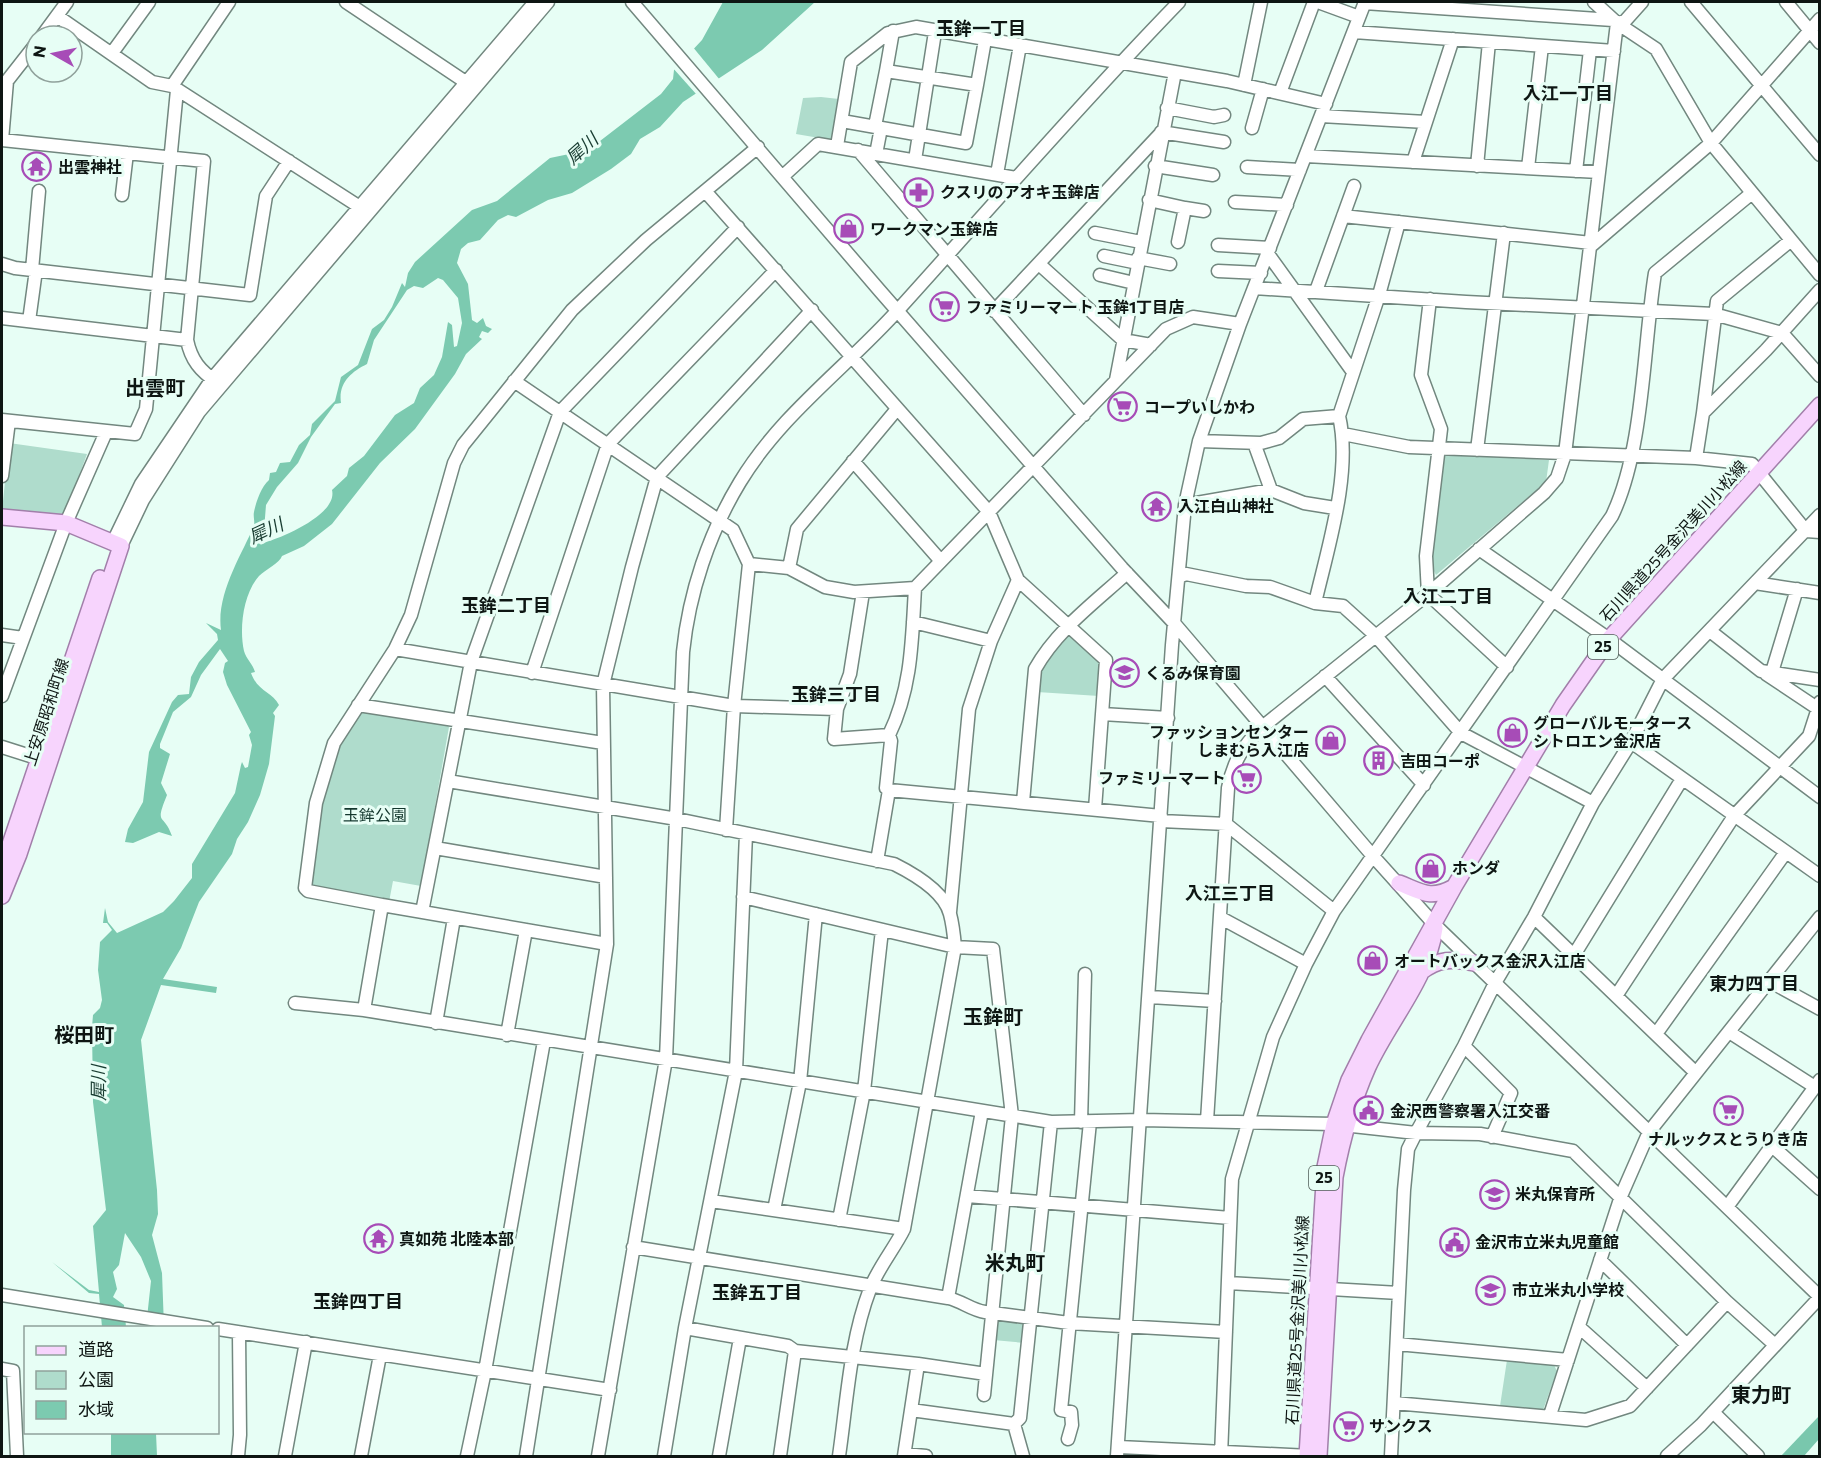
<svg xmlns="http://www.w3.org/2000/svg" width="1821" height="1458" font-family="Commissioner,'Noto Sans JP',sans-serif">
	<style>
		.green { fill: #afdccc }
		.forest { fill: #79c7ad }
		.water { fill: #7ccab0; fill-rule: evenodd }
		.pier { fill: #e7fef5 }
		.lines { fill: none; stroke-linecap: round; stroke-linejoin: round }
		.minor-casing { stroke: #72877f; stroke-width: 15 }
		.major-casing { stroke: #a27faa; stroke-width: 18 }
		.minor { stroke: #fff; stroke-width: 12 }
		.major { stroke: #f7d4fd; stroke-width: 15 }
		.labels { text-anchor: middle; stroke-width: 6; stroke-linejoin: round; paint-order: stroke }
		.shield { fill: #e7fef5; stroke: #4f5c57; stroke-width: 1.5 }
		.shield-label { font-size: 15px; font-weight: bold; fill: #0e1613 }
		.poi-label { font-size: 16px; font-weight: bold; fill: #0e1613; stroke: #e7fef5; text-anchor: start }
		.street-label { font-size: 16px; fill: #0e1613; stroke: #e7fef5 }
		.park-label { font-size: 16px; fill: #13372d; stroke: #e7fef5 }
		.neighbourhood-label { font-size: 18px; font-weight: bold; fill: #0e1613; stroke: #e7fef5 }
		.water-label { font-size: 18px; font-style: italic; fill: #183c31; stroke: #e7fef5 }
		.quarter-label { font-size: 20px; font-weight: bold; fill: #0e1613; stroke: #e7fef5 }
	</style>
	<rect width="100%" height="100%" fill="#e7fef5"/>
	<path class="green" d="M821,97L839,99L831,140L796,134L803,98Z
		M9,443L87,454L64,517L2,511Z
		M1442,454L1549,460L1546,482L1436,575L1430,563Z
		M1068,633L1100,660L1099,696L1037,692L1041,670Z
		M359,709L446,723L449,727L421,886L393,881L389,902L311,888L308,884L318,803L336,745Z
		M995,1318L1025,1320V1343L993,1340Z
		M1507,1360L1554,1365L1557,1371L1543,1410L1500,1406Z"/>
	<path class="forest" d="M1819,1416V1439L1804,1456H1781Z"/>
	<path class="water" d="M723,2H815L762,50L683,102L660,127L640,139L631,154L611,169L572,193L548,200L516,217L508,215L498,220L480,240L468,243L461,249L457,263L468,284L472,320L477,323L483,318L486,326L492,329L488,333L482,331L479,337L482,339L466,354L455,374L415,429L380,463L332,524L304,546L282,556C280,563 266,569 259,576C243,594 239,629 244,651C246,659 253,664 255,672L251,673C258,692 272,691 279,705L273,713L275,716L269,764L260,795L248,822L237,839L232,854L199,902L181,948L163,979L217,987L216,993L161,985L141,1040L157,1190L158,1214L152,1235L162,1273L164,1327H146L151,1281L141,1257L125,1233L119,1265L113,1272L117,1289L113,1297L124,1305L126,1327H102L99,1294L89,1293L52,1262L89,1290L99,1292L93,1226L106,1210L93,1102L92,1027L93,1015L100,1008L102,1000L98,970L100,942L112,930L107,923H103L105,908L108,922L117,933L163,912L174,901L192,878V864L235,793L241,765L242,762L245,768L248,767L252,745L249,735L251,732L227,685L223,672L225,663L228,661L220,649L201,675L191,697L173,712L160,744V748L170,754L161,783L167,795C154,827 164,812 172,836L159,832L133,843L125,842L128,829L143,802L149,752L172,702L178,695L189,694L191,677L199,662L218,640L217,634L206,623L221,630C216,594 242,554 254,526C255,521 253,516 254,512C256,502 261,487 269,480L270,473L276,472L280,463L290,462L299,445L310,435L312,424L335,401L341,377L358,365L372,329L384,320L392,307L402,283L405,287L408,273L415,262L472,210L497,201L550,158L574,153L600,141L661,94L673,79L674,70L702,40ZM438,278L443,280L458,298L462,323L457,346L454,347L452,325L448,322L442,357L434,375L420,388L414,403L395,415L364,456L349,468L347,476L332,490C338,514 282,538 263,543L266,505L277,487L298,463L311,437L335,404L341,403C338,383 351,372 367,364L374,340L407,290L414,286L423,288Z
		M111,1433H156L157,1456H111Z"/>
	<path class="pier" d="M692,46L720,80L697,95L672,67Z"/>
	<g class="lines">
		<defs>
			<path id="minor" d="M346,2L473,87
				M632,2L880,291L1122,568L1174,623L1372,855L1435,925L1820,1297
				M1318,2L1359,17
				M1594,2L1617,23L1656,49L1711,143L1820,275
				M1691,2L1820,155
				M1786,2L1820,43
				M1364,3L1613,20
				M57,16L152,82L172,86L366,211
				M1617,23L1625,21L1642,2
				M1354,32L1614,51
				M42,36L67,2
				M112,53L149,2
				M886,71L893,31
				M1244,85L1261,2
				M172,86L229,2
				M1280,93L1314,2
				M1167,108L1214,117L1224,115
				M1321,116L1426,122
				M842,121L966,143L977,85
				M875,126L886,71L977,85L985,40
				M1252,128L1263,89
				M1161,132L1224,142
				M2,140L204,161L187,340
				M2,140L7,81L36,44
				M837,146L851,62L888,33L916,27L1227,81L1326,104
				M758,147L646,240L572,310L463,445L454,463L411,615L395,649L334,743L316,803L305,888L308,891L382,905L364,1010L1051,1122L1142,1120L1334,1124L1416,1133L1480,1134L1573,1151L1727,1302L1775,1345
				M858,150L1084,415
				M876,154L881,128
				M1306,156L1599,172
				M915,160L935,32
				M1413,162L1453,39
				M1155,166L1213,175
				M1477,166L1489,42
				M1247,167L1300,170
				M1528,168L1542,46
				M1576,171L1590,50
				M997,174L1020,45
				M782,177L818,144L1016,178
				M705,191L989,512L1018,580L1106,660L1095,809
				M122,195L127,153
				M1149,200L1185,208L1178,242
				M1235,202L1287,205
				M1185,208L1204,211
				M1343,216L1591,243
				M1095,233L1141,242
				M1218,245L1270,248
				M1591,246L1711,143L1820,19
				M1268,254L1353,372
				M1104,256L1138,263
				M1138,258L1170,264
				M2,264L15,268L250,295L266,196L289,161
				M1039,264L1123,340L1151,345
				M32,270L39,191
				M1218,271L1261,273
				M1100,275L1134,283
				M1254,288L1466,302L1714,314L1782,333L1820,376
				M1316,291L1354,186
				M1430,299L1421,375L1441,429L1426,556L1428,594L1507,667
				M994,311L1161,133
				M2,318L187,340C191,360 200,371 218,383
				M29,321L36,270
				M1116,380L1175,72
				M514,381L733,530L749,564L734,706L726,830
				M1703,413L1717,301L1790,241
				M2,420L135,434L146,409L177,90
				M1343,434L1409,447L1696,458L1752,464L1806,531L1820,532
				M1199,441L1261,443L1279,438L1303,419L1339,416
				M1254,443L1271,490
				M1477,450L1504,233
				M1696,458L1703,413L1766,350L1820,290
				M853,461L940,560
				M2,476L9,421
				M1185,505L1271,490L1304,503L1335,508
				M113,542L141,484L212,379L535,2
				M121,546L143,500L199,412L548,2
				M1479,549L1609,639L1820,797
				M749,564L789,568L825,587L854,592L915,588
				M789,568L797,529L897,409
				M1179,577L1186,574L1246,586L1270,587L1315,603L1343,606L1375,635L1461,733L1593,803
				M1755,583L1820,593
				M863,592L850,674L837,709L834,739L889,735
				M1315,603C1328,547 1352,472 1339,416L1379,295L1399,222
				M913,622L991,641
				M1710,631L1761,671L1820,680
				M2,635L23,638
				M395,649L734,706L837,709
				M1772,672L1797,589
				M532,673L608,444L776,270
				M1766,674L1820,710
				M1325,676L1424,785
				M2,696L66,523L106,432
				M358,705L603,743
				M1102,714L1168,718
				M1631,742L1820,876
				M2,747L46,761
				M448,781L677,819L894,864C914,874 944,891 950,914C953,925 954,936 955,947L904,1229C894,1249 878,1268 870,1289C850,1341 847,1401 839,1456
				M1023,802L1035,669C1057,630 1094,603 1127,573
				M1161,816L889,790L886,788L891,741L889,735C912,688 912,639 915,588L1166,329L1193,317L1240,324
				M1161,821L1226,824L1334,911
				M435,848L606,877
				M877,861L889,790
				M743,897L955,947L993,949L1012,1116L984,1395
				M382,905L607,944
				M422,912L471,662L560,412L738,227
				M950,912L969,709L991,641L1018,580
				M1534,917L1696,1073
				M1221,918L1306,964
				M1574,955L1682,779
				M1769,981L1820,1009
				M1616,996L1734,816L1809,736L1820,702
				M1150,997L1215,1001
				M295,1003L364,1010
				M436,1023L454,918
				M1729,1032L1815,1087
				M1656,1034L1786,852
				M507,1035L526,930
				M1464,1046L1511,1093L1492,1137
				M1207,1121L1228,788C1233,762 1243,746 1261,728L1428,594L1544,493L1557,478L1565,454L1617,23
				M1081,1122L1085,974
				M1772,1146L1820,1189
				M967,1196L1230,1218
				M711,1201L904,1229
				M1727,1207L1820,1080
				M774,1210L800,1082L816,914
				M839,1220L864,1091L882,930
				M633,1247L948,1298C962,1301 971,1310 985,1312L1069,1323L1226,1332
				M1600,1260L1687,1345
				M1228,1283L1399,1293
				M2,1295L207,1328
				M948,1298L982,1111
				M1579,1327L1647,1388
				M685,1328L788,1346L795,1351L918,1364L904,1456
				M218,1329L610,1390
				M1397,1344L1568,1360
				M918,1364L986,1374
				M2,1369L13,1371L17,1456
				M1394,1403L1586,1420L1630,1406L1727,1302
				M911,1410L1014,1424
				M1713,1412L1758,1456
				M1550,1415L1621,1196L1649,1132L1820,917
				M1068,1439L1072,1425L1071,1412L1061,1410L1090,1122
				M1119,1447L1310,1456
				M905,1454L926,1456
				M238,1456L240,1435L239,1333
				M285,1456L306,1342
				M361,1456L380,1355
				M467,1456L485,1371L544,1041
				M526,1456L607,944L603,685L632,567L657,477L812,310
				M598,1456L666,1059L683,652C689,593 709,533 740,482C781,414 847,367 899,309C992,206 1083,101 1179,2
				M664,1456L685,1328L736,1071L746,834
				M719,1456L740,1338
				M780,1456L795,1351
				M1023,1456L1014,1424L1020,1418L1051,1122
				M1117,1456L1172,645L1185,505L1199,441L1240,324L1365,2
				M1221,1456L1232,1179L1273,1037L1306,964L1334,911L1612,516C1644,449 1643,348 1655,273L1752,193
				M1391,1456L1404,1190L1408,1149L1416,1133L1464,1046L1495,983L1534,917L1593,803L1631,742L1663,679L1820,515
				M1667,1456L1701,1425L1820,1297"/>
			<path id="major" d="M2,517L66,523L121,546L19,854L2,896
				M2,868L100,578
				M1399,883C1422,892 1430,900 1454,887
				M1421,972C1439,958 1452,959 1474,963
				M1307,1456L1325,1167L1334,1124L1349,1080L1369,1040L1454,887L1563,705L1609,639L1820,405
				M1319,1456L1335,1177C1342,1140 1352,1103 1368,1067C1389,1021 1428,979 1435,928"/>
		</defs>
		<use href="#minor" class="minor-casing"/>
		<use href="#major" class="major-casing"/>
		<use href="#minor" class="minor"/>
		<use href="#major" class="major"/>
	</g>
	<defs>
		<symbol id="temple-ring" viewBox="-11 -11 22 22"><circle r="9.5" fill="#e7fef5" stroke="#a74cb7" stroke-width="1.5"/><path d="M0-6L5-2H3V0L6.5 2.5H4V6H1.5V3h-3V6H-4V2.5H-6.5L-3 0V-2H-5Z" fill="#a74cb7"/></symbol>
		<symbol id="pharmacy-ring" viewBox="-11 -11 22 22"><circle r="9.5" fill="#e7fef5" stroke="#a74cb7" stroke-width="1.5"/><path d="M-2-6h4v4h4v4h-4v4h-4v-4h-4v-4h4Z" fill="#a74cb7"/></symbol>
		<symbol id="shop-ring" viewBox="-11 -11 22 22"><circle r="9.5" fill="#e7fef5" stroke="#a74cb7" stroke-width="1.5"/><path d="M-5-2.5h2.3a2.7 3.5 0 0 1 5.4 0H5L5.5 6h-11ZM-1.5-2.5h3a1.5 2.3 0 0 0-3 0Z" fill="#a74cb7"/></symbol>
		<symbol id="supermarket-ring" viewBox="-11 -11 22 22"><circle r="9.5" fill="#e7fef5" stroke="#a74cb7" stroke-width="1.5"/><path d="M-6-5.5h2.5l.6 2H6L4.5 2H-2.5L-4.4-4H-6ZM-1.5 3.2a1.3 1.3 0 1 0 .1 0ZM3 3.2a1.3 1.3 0 1 0 .1 0Z" fill="#a74cb7"/></symbol>
		<symbol id="school-ring" viewBox="-11 -11 22 22"><circle r="9.5" fill="#e7fef5" stroke="#a74cb7" stroke-width="1.5"/><path d="M0-5L7-2L0 1L-7-2ZM-4 1L0 2.5L4 1V4Q0 6-4 4Z" fill="#a74cb7"/></symbol>
		<symbol id="building-ring" viewBox="-11 -11 22 22"><circle r="9.5" fill="#e7fef5" stroke="#a74cb7" stroke-width="1.5"/><path d="M-4-6H4V6H1V3H-1V6H-4ZM-2.5-4.3h1.7v1.8h-1.7ZM.8-4.3h1.7v1.8H.8ZM-2.5-1h1.7V.8h-1.7ZM.8-1h1.7V.8H.8Z" fill="#a74cb7"/></symbol>
		<symbol id="civic-ring" viewBox="-11 -11 22 22"><circle r="9.5" fill="#e7fef5" stroke="#a74cb7" stroke-width="1.5"/><path d="M-.6-6.5H3V-4.5H.6V-3L4-1V1h2V6H-6V1h2V-1L-.6-3ZM-1.2 2.5V6h2.4V2.5Z" fill="#a74cb7"/></symbol>
	</defs>
	<g fill-rule="evenodd">
		<use href="#temple-ring" x="20" y="150" width="33" height="33"/>
		<use href="#pharmacy-ring" x="902" y="176" width="33" height="33"/>
		<use href="#shop-ring" x="832" y="212" width="33" height="33"/>
		<use href="#supermarket-ring" x="928" y="290" width="33" height="33"/>
		<use href="#supermarket-ring" x="1106" y="390" width="33" height="33"/>
		<use href="#temple-ring" x="1140" y="490" width="33" height="33"/>
		<use href="#school-ring" x="1108" y="656" width="33" height="33"/>
		<use href="#shop-ring" x="1496" y="716" width="33" height="33"/>
		<use href="#shop-ring" x="1314" y="724" width="33" height="33"/>
		<use href="#building-ring" x="1362" y="744" width="33" height="33"/>
		<use href="#supermarket-ring" x="1230" y="762" width="33" height="33"/>
		<use href="#shop-ring" x="1414" y="852" width="33" height="33"/>
		<use href="#shop-ring" x="1356" y="944" width="33" height="33"/>
		<use href="#civic-ring" x="1352" y="1094" width="33" height="33"/>
		<use href="#supermarket-ring" x="1712" y="1094" width="33" height="33"/>
		<use href="#school-ring" x="1478" y="1178" width="33" height="33"/>
		<use href="#temple-ring" x="362" y="1222" width="33" height="33"/>
		<use href="#civic-ring" x="1438" y="1226" width="33" height="33"/>
		<use href="#school-ring" x="1474" y="1274" width="33" height="33"/>
		<use href="#supermarket-ring" x="1332" y="1410" width="33" height="33"/>
	</g>
	<g class="labels">
		<g class="shield">
			<rect x="1588" y="635" width="30" height="24" rx="4.5"/>
			<rect x="1309" y="1166" width="30" height="24" rx="4.5"/>
		</g>
		<g class="shield-label">
			<text x="1603" y="652">25</text>
			<text x="1324" y="1183">25</text>
		</g>
		<g class="poi-label">
			<text x="58" y="173">出雲神社</text>
			<text x="940" y="198">クスリのアオキ玉鉾店</text>
			<text x="870" y="235">ワークマン玉鉾店</text>
			<text x="966" y="313">ファミリーマート 玉鉾1丁目店</text>
			<text x="1144" y="413">コープいしかわ</text>
			<text x="1178" y="512">入江白山神社</text>
			<text x="1145" y="679">くるみ保育園</text>
			<text x="1533" y="729">グローバルモータース<tspan x="1533" dy="18">シトロエン金沢店</tspan></text>
			<text x="1309" y="738" text-anchor="end">ファッションセンター<tspan x="1309" dy="18">しまむら入江店</tspan></text>
			<text x="1400" y="767">吉田コーポ</text>
			<text x="1226" y="784" text-anchor="end">ファミリーマート</text>
			<text x="1452" y="874">ホンダ</text>
			<text x="1394" y="967">オートバックス金沢入江店</text>
			<text x="1390" y="1117">金沢西警察署入江交番</text>
			<text x="1728" y="1145" text-anchor="middle">ナルックスとうりき店</text>
			<text x="1515" y="1200">米丸保育所</text>
			<text x="399" y="1245">真如苑 北陸本部</text>
			<text x="1475" y="1248">金沢市立米丸児童館</text>
			<text x="1512" y="1296">市立米丸小学校</text>
			<text x="1369" y="1432">サンクス</text>
		</g>
		<g class="street-label">
			<text transform="translate(1673 541) rotate(-48)" y="6">石川県道25号金沢美川小松線</text>
			<text transform="translate(46 712) rotate(-72)" y="6">上安原昭和町線</text>
			<text transform="translate(1297 1320) rotate(-87)" y="6">石川県道25号金沢美川小松線</text>
		</g>
		<g class="park-label">
			<text x="375" y="821">玉鉾公園</text>
		</g>
		<g class="neighbourhood-label">
			<text x="981" y="35">玉鉾一丁目</text>
			<text x="1568" y="100">入江一丁目</text>
			<text x="1448" y="603">入江二丁目</text>
			<text x="506" y="612">玉鉾二丁目</text>
			<text x="836" y="701">玉鉾三丁目</text>
			<text x="1230" y="900">入江三丁目</text>
			<text x="1754" y="990">東力四丁目</text>
			<text x="757" y="1299">玉鉾五丁目</text>
			<text x="358" y="1308">玉鉾四丁目</text>
		</g>
		<g class="water-label">
			<text transform="translate(582 149) rotate(-42)" y="6">犀川</text>
			<text transform="translate(266 531) rotate(-25)" y="6">犀川</text>
			<text transform="translate(99 1083) rotate(-90)" y="6">犀川</text>
		</g>
		<g class="quarter-label">
			<text x="155" y="395">出雲町</text>
			<text x="993" y="1024">玉鉾町</text>
			<text x="84" y="1042">桜田町</text>
			<text x="1015" y="1270">米丸町</text>
			<text x="1761" y="1402">東力町</text>
		</g>
	</g>
	<rect width="1821" height="1458" fill="none" stroke="#0e1613" stroke-width="6"/>
	<rect x="24" y="1326" width="195" height="108" fill="#e7fef5" stroke="#90a19b" stroke-width="1.5"/>
	<rect x="36" y="1346" width="30" height="9" fill="#f7d4fd" stroke="#90a19b" stroke-width="1.5"/>
	<text x="78" y="1356" font-size="18" fill="#0e1613">道路</text>
	<rect x="36" y="1371" width="30" height="18" fill="#afdccc" stroke="#90a19b" stroke-width="1.5"/>
	<text x="78" y="1386" font-size="18" fill="#0e1613">公園</text>
	<rect x="36" y="1401" width="30" height="18" fill="#7ccab0" stroke="#90a19b" stroke-width="1.5"/>
	<text x="78" y="1416" font-size="18" fill="#0e1613">水域</text>
	<g transform="translate(54 54) rotate(279)"><circle r="28" fill="#e7fef5" stroke="#90a19b" stroke-width="1.5"/>
	<path d="M0-4.5L10 22L0 15L-10 22Z" fill="#a74cb7"/>
	<text y="-9" font-size="16" font-weight="bold" text-anchor="middle" fill="#0e1613">N</text>
	</g>
</svg>
